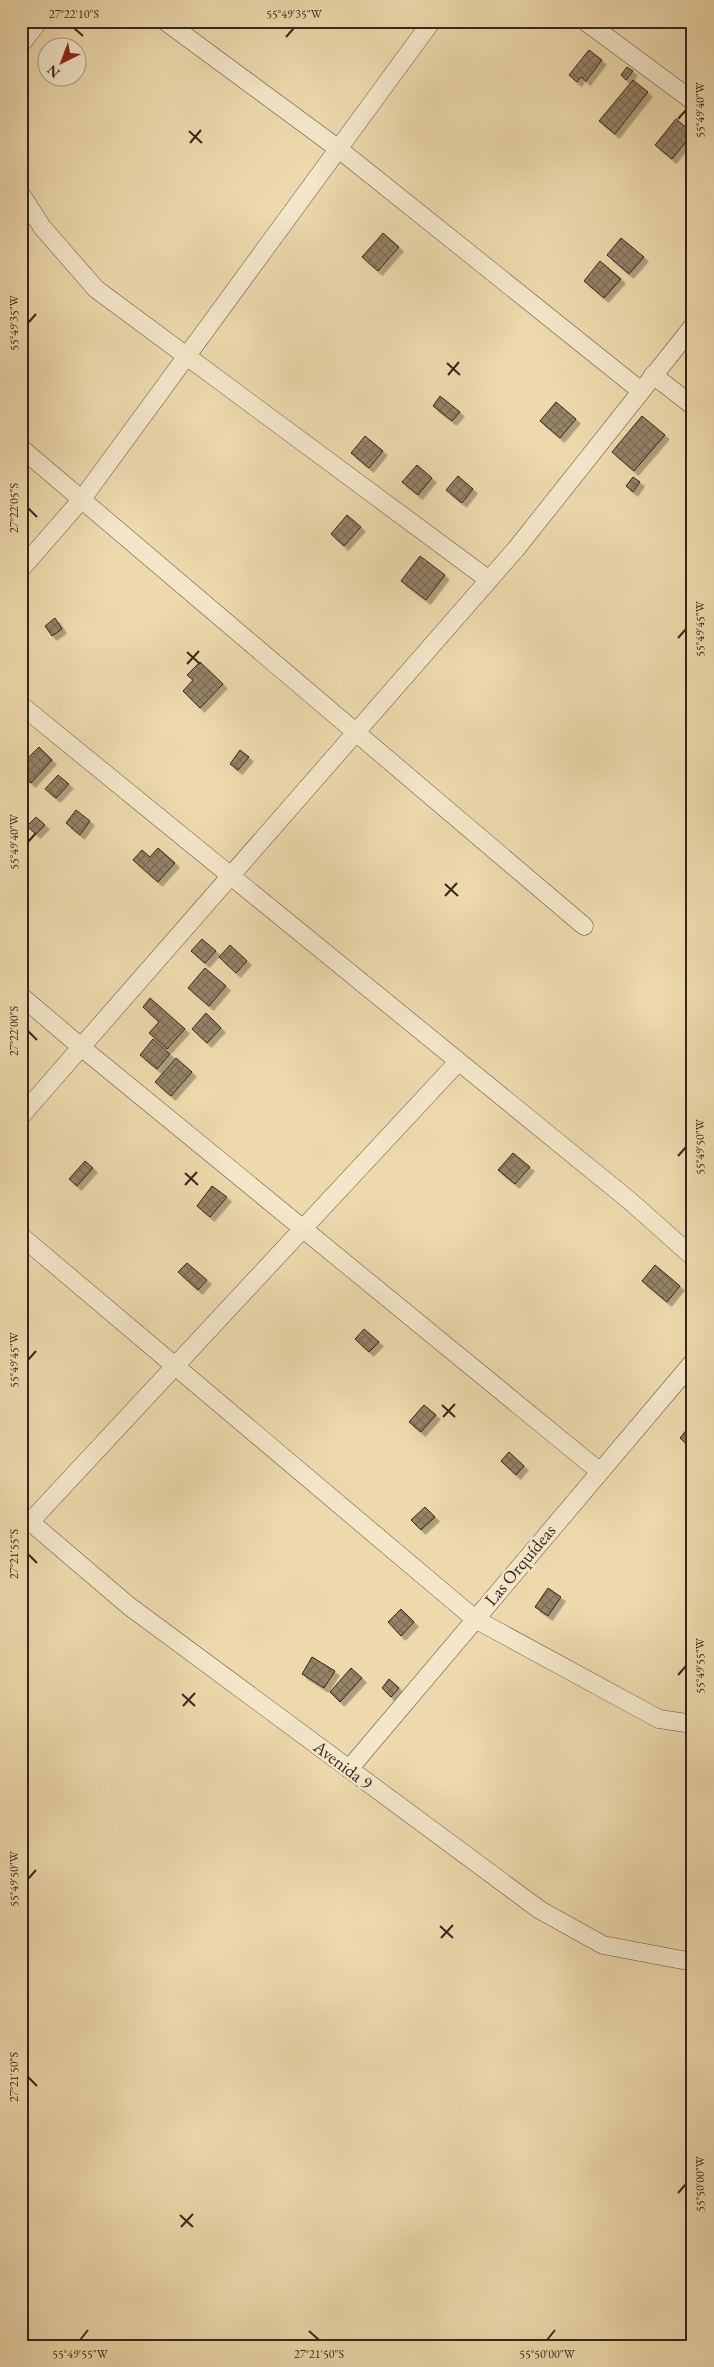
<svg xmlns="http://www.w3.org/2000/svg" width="714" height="2367" font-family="'EB Garamond',serif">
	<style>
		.building { fill: url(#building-cross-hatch); stroke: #37261c; filter: url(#shadow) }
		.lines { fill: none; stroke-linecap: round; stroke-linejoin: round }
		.minor-casing { stroke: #645340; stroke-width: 19 }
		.minor { stroke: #f3e6c9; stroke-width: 18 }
		.ticks { fill: none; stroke: #37261c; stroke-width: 2 }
		.labels { text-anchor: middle; stroke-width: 5; stroke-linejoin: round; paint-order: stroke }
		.street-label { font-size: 18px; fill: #37261c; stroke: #f3e6c9 }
		.neatline { fill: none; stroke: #37261c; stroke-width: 2 }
		.ticks-label { font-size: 12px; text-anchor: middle; fill: #37261c }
	</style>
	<defs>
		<pattern id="building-cross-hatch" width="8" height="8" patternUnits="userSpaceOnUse" patternTransform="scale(1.25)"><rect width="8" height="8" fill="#968367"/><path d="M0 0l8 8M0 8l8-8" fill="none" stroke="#7b6b54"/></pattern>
		<filter id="shadow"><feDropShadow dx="4.5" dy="4.5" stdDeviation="0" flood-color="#0004"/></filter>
	</defs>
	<rect width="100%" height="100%" fill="#edd9ac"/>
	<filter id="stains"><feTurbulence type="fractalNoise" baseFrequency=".004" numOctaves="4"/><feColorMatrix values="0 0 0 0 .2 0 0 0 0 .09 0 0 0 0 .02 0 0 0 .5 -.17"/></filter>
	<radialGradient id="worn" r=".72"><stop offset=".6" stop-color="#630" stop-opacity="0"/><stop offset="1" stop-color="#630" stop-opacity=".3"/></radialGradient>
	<path class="building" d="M589,50L602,60L586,81L581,77L577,82L569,75Z
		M627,67L633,71L626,80L621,75Z
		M633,80L648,92L615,134L599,121Z
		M676,119L693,133L672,159L655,145Z
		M383,233L399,247L378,271L362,257Z
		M621,238L644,257L629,274L607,255Z
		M600,261L621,279L604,298L584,281Z
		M440,396L460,412L452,421L433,406Z
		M556,402L576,419L560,438L540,421Z
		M642,416L665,435L634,471L612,452Z
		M365,436L383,451L369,468L351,453Z
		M417,465L432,478L418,495L402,482Z
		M458,476L473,489L462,503L446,490Z
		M633,477L640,482L633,492L626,486Z
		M347,515L361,527L344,546L331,534Z
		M420,556L445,575L426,600L401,581Z
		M55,618L62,629L52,636L45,626Z
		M200,662L223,684L200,708L183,691L193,680L187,675Z
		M39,747L52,760L31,783L21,774V765Z
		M240,750L249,757L238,770L230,764Z
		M58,775L69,784L56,798L45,789Z
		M76,810L90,821L80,835L66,823Z
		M36,817L45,825L36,834L27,826Z
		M158,848L175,863L158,882L133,860L142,850L150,857Z
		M202,939L216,951L205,963L191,951Z
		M230,945L247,961L236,973L219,957Z
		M205,968L226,986L209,1006L188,988Z
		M150,998L185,1029L167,1049L149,1033L159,1022L143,1007Z
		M206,1013L221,1028L207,1043L192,1029Z
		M153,1039L170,1054L157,1069L140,1055Z
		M176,1058L192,1072L171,1096L155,1082Z
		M513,1153L530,1167L515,1184L498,1170Z
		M85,1161L93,1168L77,1186L69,1179Z
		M212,1186L227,1197L210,1217L197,1206Z
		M187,1263L207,1280L198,1290L178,1272Z
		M655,1265L680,1286L667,1302L642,1281Z
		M364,1329L379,1342L369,1352L355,1339Z
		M424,1405L436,1415L421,1432L409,1422Z
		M687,1429L693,1434V1450L680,1438Z
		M509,1452L524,1466L516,1475L501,1461Z
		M425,1507L435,1517L421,1530L411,1520Z
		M548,1588L561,1597L548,1616L535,1607Z
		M401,1609L414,1622L401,1636L388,1622Z
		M312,1657L335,1671L324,1688L302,1674Z
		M351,1668L362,1678L340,1702L330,1692Z
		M389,1679L399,1688L391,1697L382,1688Z"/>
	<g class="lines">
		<defs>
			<path id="minor" d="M165,21L340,150L641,391
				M585,21L693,101
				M21,44L39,21
				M21,194L42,227L96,289L489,580
				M653,375L693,406
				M21,448L584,926
				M21,569L82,499L432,21
				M21,705L630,1201L693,1257
				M21,996L81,1047L599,1471
				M21,1116L516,549L693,326
				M21,1236L475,1619L659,1719L693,1724
				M21,1514L129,1606L540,1910L603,1945L693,1962
				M30,1522L458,1062
				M349,1769L693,1362"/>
		</defs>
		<use href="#minor" class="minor-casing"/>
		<use href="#minor" class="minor"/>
	</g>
	<path class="ticks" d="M74,28L83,36M286,37L294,28M678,119L686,110M189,131L202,143M190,143L201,130M28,323L36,314M447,363L460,375M448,375L459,362M28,508L37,517M678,638L686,629M187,652L200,664M187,664L199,651M28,842L36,833M445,884L458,896M445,896L457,883M28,1031L37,1040M678,1156L686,1147M185,1173L198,1185M185,1185L197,1172M28,1360L36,1351M442,1405L455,1417M443,1417L455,1404M28,1554L37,1563M678,1675L686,1666M182,1694L195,1706M183,1706L195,1693M28,1879L36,1870M440,1926L453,1938M441,1938L453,1925M28,2077L37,2086M678,2193L686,2184M180,2215L193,2227M181,2227L193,2214M309,2331L319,2340M80,2340L88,2330M547,2340L555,2330"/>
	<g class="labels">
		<g class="street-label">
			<text transform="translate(520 1565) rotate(-50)" y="6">Las Orquídeas</text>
			<text transform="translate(343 1765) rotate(37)" y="6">Avenida 9</text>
		</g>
	</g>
	<rect width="714" height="2367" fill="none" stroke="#edd9ac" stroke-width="55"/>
	<g transform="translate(62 62) rotate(222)"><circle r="24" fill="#f3e6c9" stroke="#a89984"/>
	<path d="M0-4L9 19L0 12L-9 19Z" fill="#8f2418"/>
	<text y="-8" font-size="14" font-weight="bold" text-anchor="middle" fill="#37261c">N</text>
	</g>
	<rect x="28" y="28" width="658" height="2312" class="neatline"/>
	<g class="ticks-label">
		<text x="74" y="18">27°22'10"S</text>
		<text x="294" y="18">55°49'35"W</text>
		<text transform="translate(700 110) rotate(-90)" y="4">55°49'40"W</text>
		<text transform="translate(14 323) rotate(-90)" y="4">55°49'35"W</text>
		<text transform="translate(14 508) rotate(-90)" y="4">27°22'05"S</text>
		<text transform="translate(700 629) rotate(-90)" y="4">55°49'45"W</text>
		<text transform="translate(14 842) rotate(-90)" y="4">55°49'40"W</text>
		<text transform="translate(14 1031) rotate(-90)" y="4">27°22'00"S</text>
		<text transform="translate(700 1147) rotate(-90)" y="4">55°49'50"W</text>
		<text transform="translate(14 1360) rotate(-90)" y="4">55°49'45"W</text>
		<text transform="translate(14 1554) rotate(-90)" y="4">27°21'55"S</text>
		<text transform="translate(700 1666) rotate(-90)" y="4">55°49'55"W</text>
		<text transform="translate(14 1879) rotate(-90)" y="4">55°49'50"W</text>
		<text transform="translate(14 2077) rotate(-90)" y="4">27°21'50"S</text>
		<text transform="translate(700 2184) rotate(-90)" y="4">55°50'00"W</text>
		<text x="80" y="2358">55°49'55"W</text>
		<text x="319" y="2358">27°21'50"S</text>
		<text x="547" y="2358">55°50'00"W</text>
	</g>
	<rect width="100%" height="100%" filter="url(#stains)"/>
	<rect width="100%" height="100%" fill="url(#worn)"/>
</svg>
